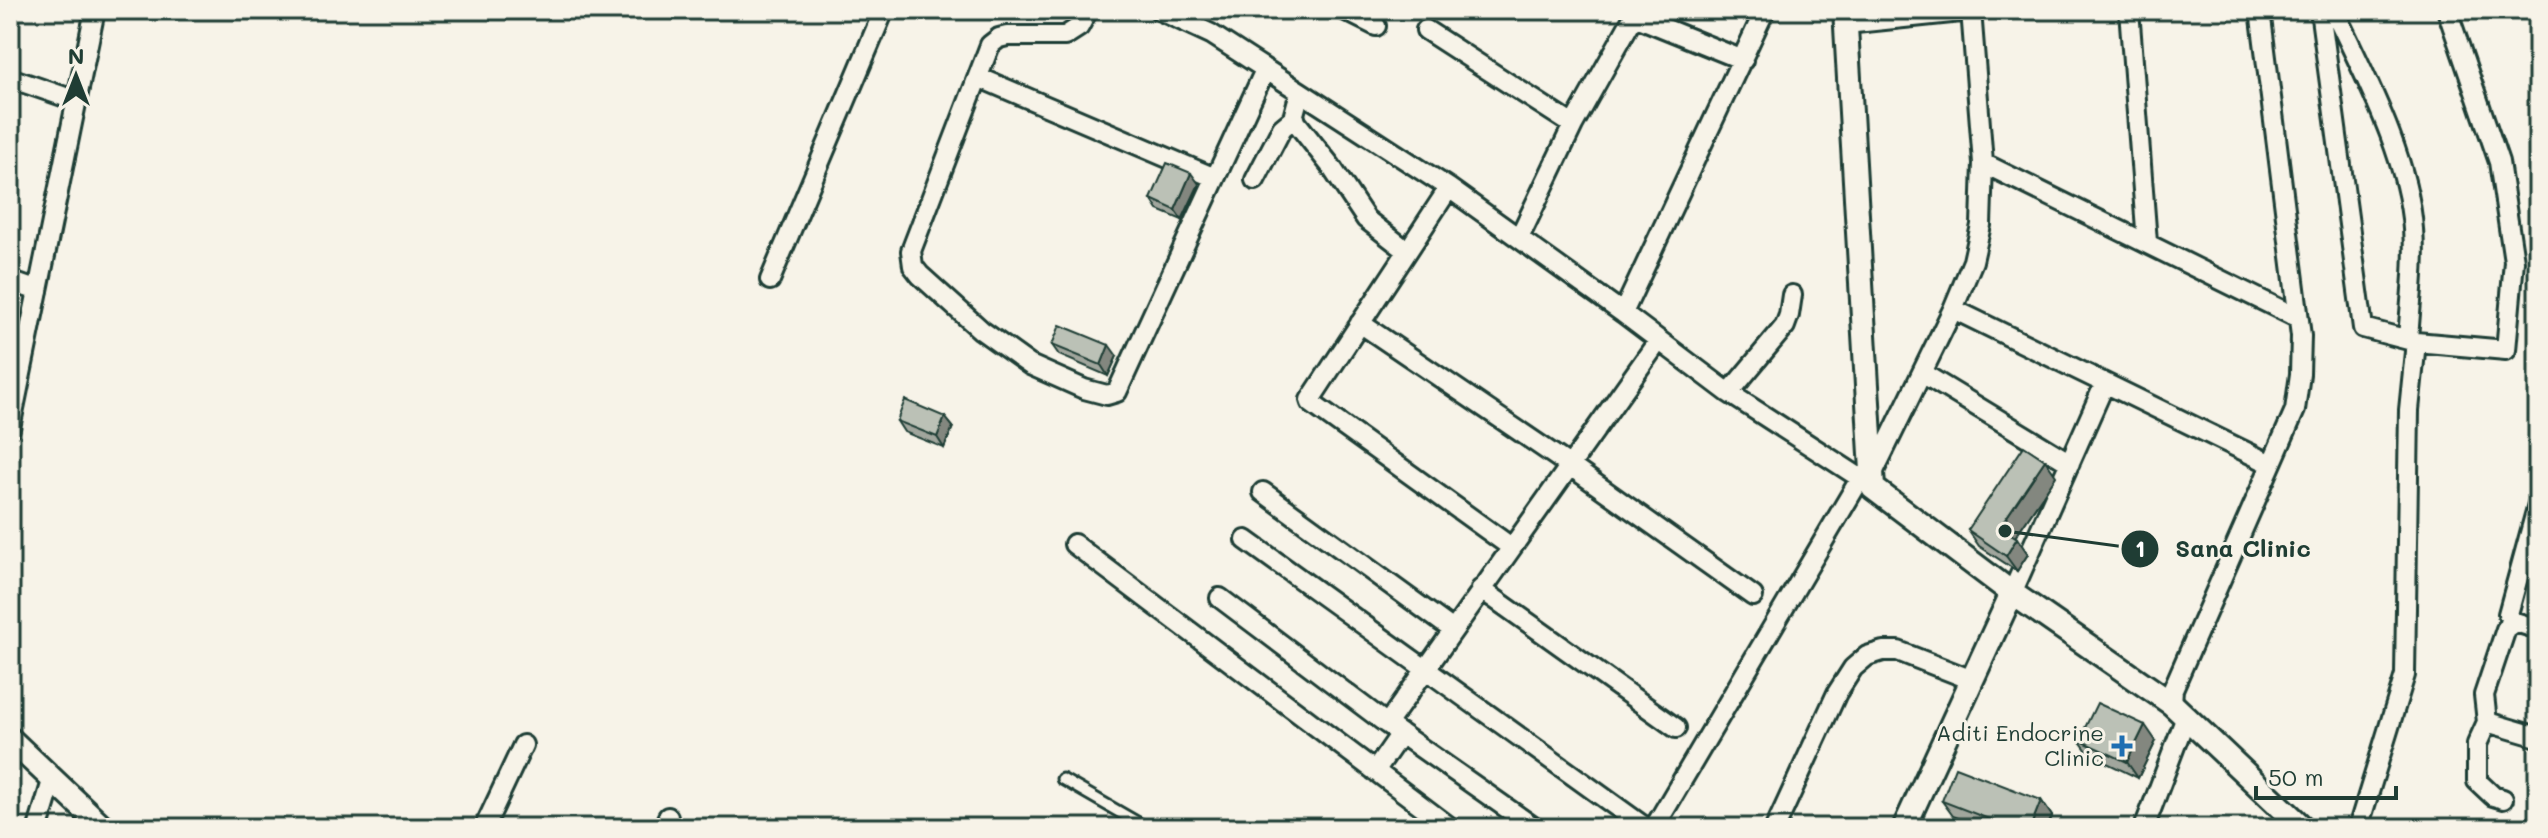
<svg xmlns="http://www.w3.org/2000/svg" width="2548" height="838" font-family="Mali,sans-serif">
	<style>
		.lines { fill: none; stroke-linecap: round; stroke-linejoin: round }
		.service-casing { stroke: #1f3d34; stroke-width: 15 }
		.minor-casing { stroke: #1f3d34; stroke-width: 24 }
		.tertiary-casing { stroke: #1f3d34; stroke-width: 28 }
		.service { stroke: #f7f3e8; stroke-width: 9 }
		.minor { stroke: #f7f3e8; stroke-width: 18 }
		.tertiary { stroke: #f7f3e8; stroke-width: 22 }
		.wall { fill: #a1a69d; stroke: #1f3d34; stroke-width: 2 }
		.shaded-wall { fill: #83877f; stroke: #1f3d34; stroke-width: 2 }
		.building { fill: #bbc1b6; stroke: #1f3d34; stroke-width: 2 }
		.poi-dot { fill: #1f6fb2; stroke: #f7f3e8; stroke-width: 3 }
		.labels { text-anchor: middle; stroke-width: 6; stroke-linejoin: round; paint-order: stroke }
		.poi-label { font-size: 22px; fill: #1f3d34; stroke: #f7f3e8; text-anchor: end }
		.leader { fill: none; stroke: #1f3d34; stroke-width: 3 }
		.callout-dot { fill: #1f3d34; stroke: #f7f3e8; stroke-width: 3 }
		.mark-label { font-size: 24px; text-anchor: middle; font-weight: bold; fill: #fff }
		.callout-label { font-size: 24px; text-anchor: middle; font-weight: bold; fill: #1f3d34; stroke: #f7f3e8; stroke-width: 6; stroke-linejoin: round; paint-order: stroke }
	</style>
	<rect width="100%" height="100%" fill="#f7f3e8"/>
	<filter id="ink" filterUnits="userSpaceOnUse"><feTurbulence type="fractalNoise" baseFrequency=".0125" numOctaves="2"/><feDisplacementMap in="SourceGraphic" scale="16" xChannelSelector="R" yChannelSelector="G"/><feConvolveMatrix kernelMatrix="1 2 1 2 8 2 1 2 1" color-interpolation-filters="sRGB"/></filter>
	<g filter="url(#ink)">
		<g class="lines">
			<defs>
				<path id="service" d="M1062,779L1147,828"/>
				<path id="minor" d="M1088,10L1079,27L1065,36H1007L999,38L990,45L911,251L913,266L920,275L981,330L1030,365L1084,389L1107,395L1117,392L1265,70
					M1159,10L1211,34L1449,188L1623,313L1729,393L1871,485
					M1344,10L1376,26
					M2129,10L2147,242
					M2320,10L2363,328L2416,342L2506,350L2514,261L2499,162L2447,10
					M2334,10C2365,77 2408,156 2413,229C2416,266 2410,304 2408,340
					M1846,24L1971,11
					M1426,30L1573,125
					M978,77L1215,178
					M10,78L77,101
					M1300,92L1294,114L1296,122L1330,165L1366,219L1407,251
					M1983,163L2298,318
					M1255,180L1282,128L1294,118
					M1449,188L1310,400L1311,403L1511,547
					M1519,238L1573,125L1634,16L1743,60
					M770,280L884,10
					M10,281L38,291
					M1953,309L2271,464
					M1623,313L1765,10
					M1360,323L1569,465L1753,596
					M1922,373L2070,463
					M1729,393L1785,326L1789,315L1792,295
					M10,428L95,10
					M1872,475L1953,309L1973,261L1981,225L1983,163L1971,10
					M1263,492L1453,630
					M2538,504L2508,614L2512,621L2538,629
					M1246,540L1646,828
					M1074,544L1451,828
					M1481,589L1676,728
					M2012,593L2105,383
					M1220,598L1387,724
					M2172,704L2173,689L2295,410L2300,374L2301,336L2260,10
					M2487,722L2538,737
					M1375,771L1400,735
					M2503,799L2493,796L2477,781V744L2487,722L2484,695L2506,629L2514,623L2512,621
					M38,828L52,781
					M484,828L523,745
					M663,828L668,817
					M1535,828L1387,724L1659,340
					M1654,828L1860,479
					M1775,828L1837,693L1853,668L1867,656L1883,651H1898L1972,680
					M2144,828L2186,717
					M2358,828L2405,675L2409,410L2416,342"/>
				<path id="tertiary" d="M1845,10L1873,488L2012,593L2172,704L2303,828
					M10,739L104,828
					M1904,828L2012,593"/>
			</defs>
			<use href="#service" class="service-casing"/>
			<use href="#minor" class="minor-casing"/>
			<use href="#tertiary" class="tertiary-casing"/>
			<use href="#service" class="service"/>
			<use href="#minor" class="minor"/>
			<use href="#tertiary" class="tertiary"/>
		</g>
		<path class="wall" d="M1199,184L1182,220L1158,210L1151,199Z
			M1052,345L1117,356L1108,376L1059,355Z
			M945,417L953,427L944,448L904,432L897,421Z
			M2056,476L2015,537L2028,554L2017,571L1979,546L1968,530Z
			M2079,740L2156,741L2138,778L2090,755Z
			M2041,800L2052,816L2047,828H1983L1953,816L1942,801Z"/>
		<path class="shaded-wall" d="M1191,173L1199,184L1182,220L1175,210Z
			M1109,345L1117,356L1108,376L1101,365Z
			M945,417L953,427L944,448L937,437Z
			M2045,460L2056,476L2011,543L2000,527Z
			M2017,538L2028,554L2017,571L2006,556Z
			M2145,725L2156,741L2138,778L2127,762Z
			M2041,800L2052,816L2047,828H2030Z"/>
		<path class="building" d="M1167,163L1191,173L1175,210L1151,199Z
			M1060,325L1109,345L1101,365L1052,345Z
			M905,400L945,417L937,437L897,421Z
			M2024,446L2045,460L2000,527L2017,538L2006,556L1968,530Z
			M2097,703L2145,725L2127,762L2079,740Z
			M1955,767L2041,800L2030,828H2012L1942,801Z"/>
	</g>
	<path class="poi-dot" d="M2118 734h8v8h8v8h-8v8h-8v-8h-8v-8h8z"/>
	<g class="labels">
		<g class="poi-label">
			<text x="2104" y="741">Aditi Endocrine<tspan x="2104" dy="25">Clinic</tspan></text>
		</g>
	</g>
	<path class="leader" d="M2005 531L2140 549"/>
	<g class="callout-dot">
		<circle cx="2005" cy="531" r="8"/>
		<circle cx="2140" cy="549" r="20"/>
	</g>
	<g class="mark-label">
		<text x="2140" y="557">1</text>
	</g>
	<g class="callout-label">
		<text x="2243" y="557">Sana Clinic</text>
	</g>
	<rect width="2548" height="838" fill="none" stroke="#f7f3e8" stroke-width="40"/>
	<rect x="20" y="20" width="2508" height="798" fill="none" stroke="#1f3d34" stroke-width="3" filter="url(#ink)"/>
	<g transform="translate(76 76)" stroke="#f7f3e8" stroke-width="6" paint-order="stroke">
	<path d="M0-6L14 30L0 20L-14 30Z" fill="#1f3d34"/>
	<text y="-12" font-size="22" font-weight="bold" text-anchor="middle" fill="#1f3d34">N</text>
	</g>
	<path d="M2256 786v12h140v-12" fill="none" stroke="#1f3d34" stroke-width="4"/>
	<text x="2268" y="786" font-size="24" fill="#1f3d34" stroke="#f7f3e8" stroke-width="6" paint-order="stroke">50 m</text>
</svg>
